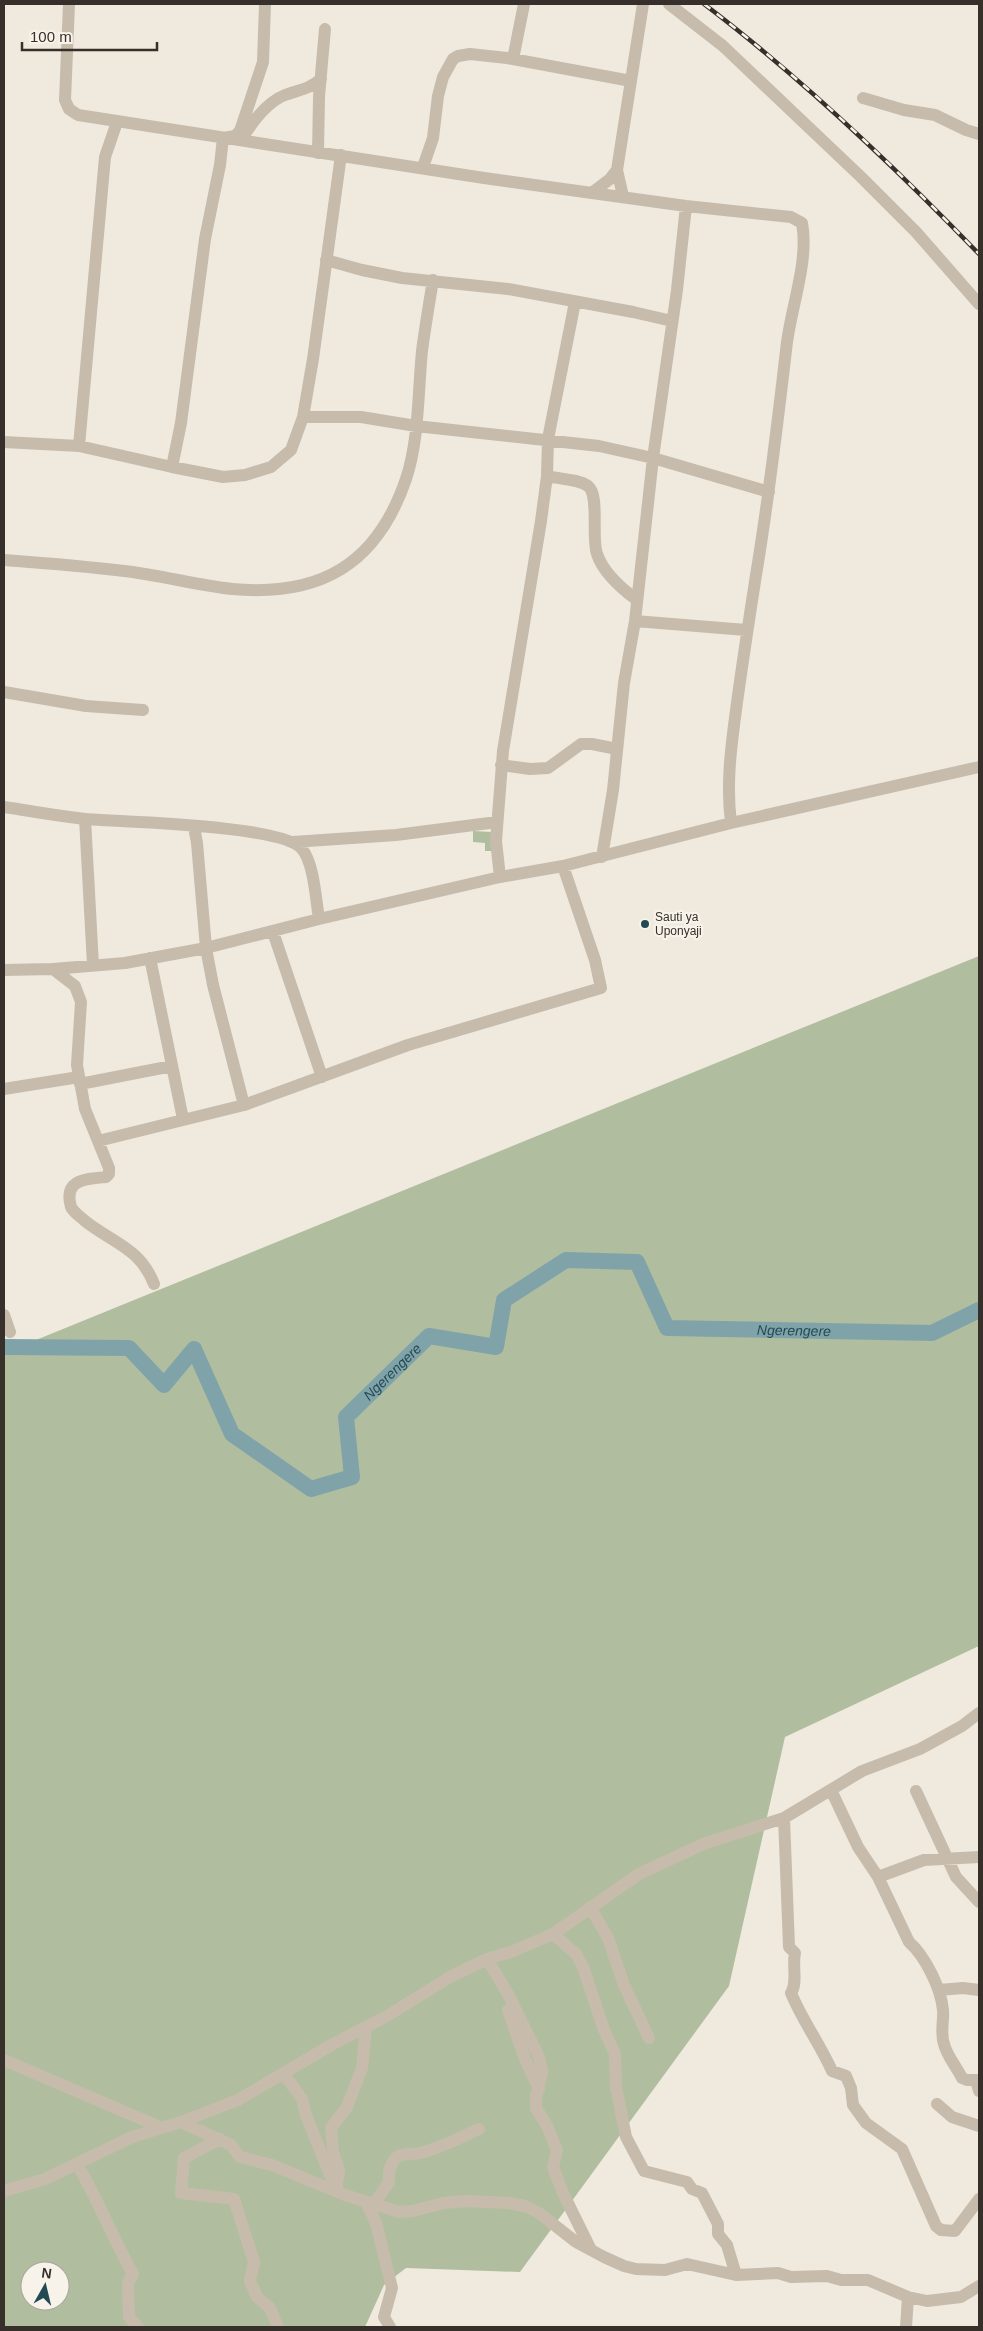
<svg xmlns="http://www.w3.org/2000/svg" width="983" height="2331" font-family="Helvetica,sans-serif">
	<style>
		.green { fill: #b0be9f; fill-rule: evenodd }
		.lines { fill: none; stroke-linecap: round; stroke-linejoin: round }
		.river { stroke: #80a3aa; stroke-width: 16 }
		.minor { stroke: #c7bcab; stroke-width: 12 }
		.rail-casing { stroke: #362f2a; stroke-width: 4.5 }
		.rail { stroke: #f8f3ea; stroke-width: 2.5; stroke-dasharray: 8; stroke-linecap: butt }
		.poi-dot { fill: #234a53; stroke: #f8f3ea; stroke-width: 2 }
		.labels { text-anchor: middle; stroke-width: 4.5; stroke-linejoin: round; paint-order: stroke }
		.poi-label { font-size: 12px; fill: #362f2a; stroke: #f8f3ea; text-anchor: start }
		.water-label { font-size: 14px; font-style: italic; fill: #234a53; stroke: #f8f3ea }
	</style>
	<rect width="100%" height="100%" fill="#f0eade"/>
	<path class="green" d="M473,831L492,832V851H485V843L473,842Z
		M979,956V1646L785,1737L729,1986L520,2272L406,2268L384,2285L365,2327H4V1353ZM30,2271H60V2301H30Z"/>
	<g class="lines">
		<path class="river" id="s1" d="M4,1347L129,1348L164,1385L194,1349L232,1434L311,1489L352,1477L346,1417L429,1336L496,1347L504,1300L566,1260L637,1262L667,1328L932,1333L979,1310"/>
		<path class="minor" d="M69,4L65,100L69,109L78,115L484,178L686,206L791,217L802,223C809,259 792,305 787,342C778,420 769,498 756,575C749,620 742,665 736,710C731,748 726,784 731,823
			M669,4L723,46L861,177L916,232L979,304
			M513,59L524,4
			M863,98L904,110L935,115L966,130L979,134
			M243,137C253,121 267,102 285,95C298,90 310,89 321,79
			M318,153L319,97L325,29
			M423,167L433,138L438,96L443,77L453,59L458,56L470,54L507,58L631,81
			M593,192L610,179L617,170
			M623,196L617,170L643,4
			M326,260L362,270L402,278L508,289L633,312L672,321
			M303,417H361L416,426L599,446L653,458L769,492
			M4,442L79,446L172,467L223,477L245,475L271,467L291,450L303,417L313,359L341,155
			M79,446L105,157L117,122
			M172,467L181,423L205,239L220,165L223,138L235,136L240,131L263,62L265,4
			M547,476C559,479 578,479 588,486C600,495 591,538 597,554C603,572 622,589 637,600
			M4,560C44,563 84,566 124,571C160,575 196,585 232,589C321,597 377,564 406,479C419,441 418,391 422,351C425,328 429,304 433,280
			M635,621L746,630
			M4,692L86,706L143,710
			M501,765L530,769L548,768L581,744H592L617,749
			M4,807C31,811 59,816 86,819C124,822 282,825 302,849C314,863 316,901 319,919
			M85,819L93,965
			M194,827L197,843L206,948L213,985L244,1105
			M293,842L396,835L497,822
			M602,857L613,790L624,683L635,621L653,458L677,290L686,206
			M500,877L496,841L503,751L541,521L547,476L548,439L575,302
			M273,932L322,1077
			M150,958L183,1119
			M53,969L75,986L81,1002L77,1065L85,1109L109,1168V1174L106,1177C86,1179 63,1179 71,1207C74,1213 80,1216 85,1221C113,1243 140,1248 154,1284
			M4,970L53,969L125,963L206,948L319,919L500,877L563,866L731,823L979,767
			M80,1084L172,1066
			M4,1089L79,1077
			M98,1141L244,1105L408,1045L601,988L595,960L563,866
			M4,1315L10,1332
			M831,1790L858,1847L878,1877L909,1942C925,1956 941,1988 943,2010C944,2021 940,2032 944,2044C947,2056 956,2066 962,2078L967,2080H976L979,2091
			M916,1791L956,1877L979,1902
			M784,1818L789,1947L795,1953C792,1966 798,1983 791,1993C802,2020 820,2044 832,2071L846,2076L851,2088L853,2105L866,2123L902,2149L936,2226L941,2230L955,2231L979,2199
			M878,1877L924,1860L979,1857
			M590,1907L608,1938L624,1985L649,2038
			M553,1934L576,1954L583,1967L604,2030L615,2054L616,2087L626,2137L644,2171L687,2182L692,2189L702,2193L718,2224V2234L727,2245L736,2275
			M487,1959L508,1994L539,2057L542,2072L536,2096V2108L547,2126L557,2150L553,2167L563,2193L591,2250
			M939,1990L963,1988L979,1990
			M508,2010L525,2059L539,2089
			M4,2060L160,2127
			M284,2074L302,2099L306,2115L336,2190
			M937,2104L952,2117L979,2126
			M181,2122L231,2145L240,2157L272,2165L345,2195L399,2212L413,2211L443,2203L466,2201L509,2203L525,2206L539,2213L576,2242L604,2257L624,2266L636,2269L665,2270L687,2264L736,2275L778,2273L791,2277L827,2276L841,2280H868L908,2297L927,2301L961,2297L979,2286
			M220,2139L184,2158L181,2193L234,2199L254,2262L250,2281L257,2297L270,2308L278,2327
			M77,2164C98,2200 113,2238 133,2274L128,2283L129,2317L138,2327
			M336,2190L339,2170L333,2152L331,2128L347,2107L362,2068L366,2028
			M4,2191L45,2179L132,2137L181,2122L238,2100L333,2044L387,2016L450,1977L487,1959L511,1952L553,1934L639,1874L703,1844L784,1818L862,1771L920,1749L962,1726L979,1713
			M366,2202L376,2223L392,2288L384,2317L390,2327
			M374,2204L389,2182C388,2173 390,2163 397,2157C405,2152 412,2155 420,2153C441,2148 459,2138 479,2129
			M906,2327L908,2297"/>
		<defs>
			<path id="rail" d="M704,4C803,79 893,165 979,254"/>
		</defs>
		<use href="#rail" class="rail-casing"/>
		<use href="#rail" class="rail"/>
	</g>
	<circle class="poi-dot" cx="645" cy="924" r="5"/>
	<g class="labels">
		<g class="poi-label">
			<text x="655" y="921">Sauti ya<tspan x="655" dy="14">Uponyaji</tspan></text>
		</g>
		<g class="water-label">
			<text dy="5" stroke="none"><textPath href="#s1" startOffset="1091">Ngerengere</textPath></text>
			<text dy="5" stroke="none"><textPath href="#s1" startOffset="580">Ngerengere</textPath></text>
		</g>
	</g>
	<rect width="983" height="2331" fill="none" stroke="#362f2a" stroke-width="10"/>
	<g transform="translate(45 2286) rotate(8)"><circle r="24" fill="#f8f3ea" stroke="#aaa59d"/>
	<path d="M0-4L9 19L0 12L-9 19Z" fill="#234a53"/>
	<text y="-8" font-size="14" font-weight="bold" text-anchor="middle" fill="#362f2a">N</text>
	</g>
	<path d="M22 42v8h135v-8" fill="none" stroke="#362f2a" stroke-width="2.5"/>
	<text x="30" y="42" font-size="15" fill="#362f2a" stroke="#f8f3ea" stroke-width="4" paint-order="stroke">100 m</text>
</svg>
